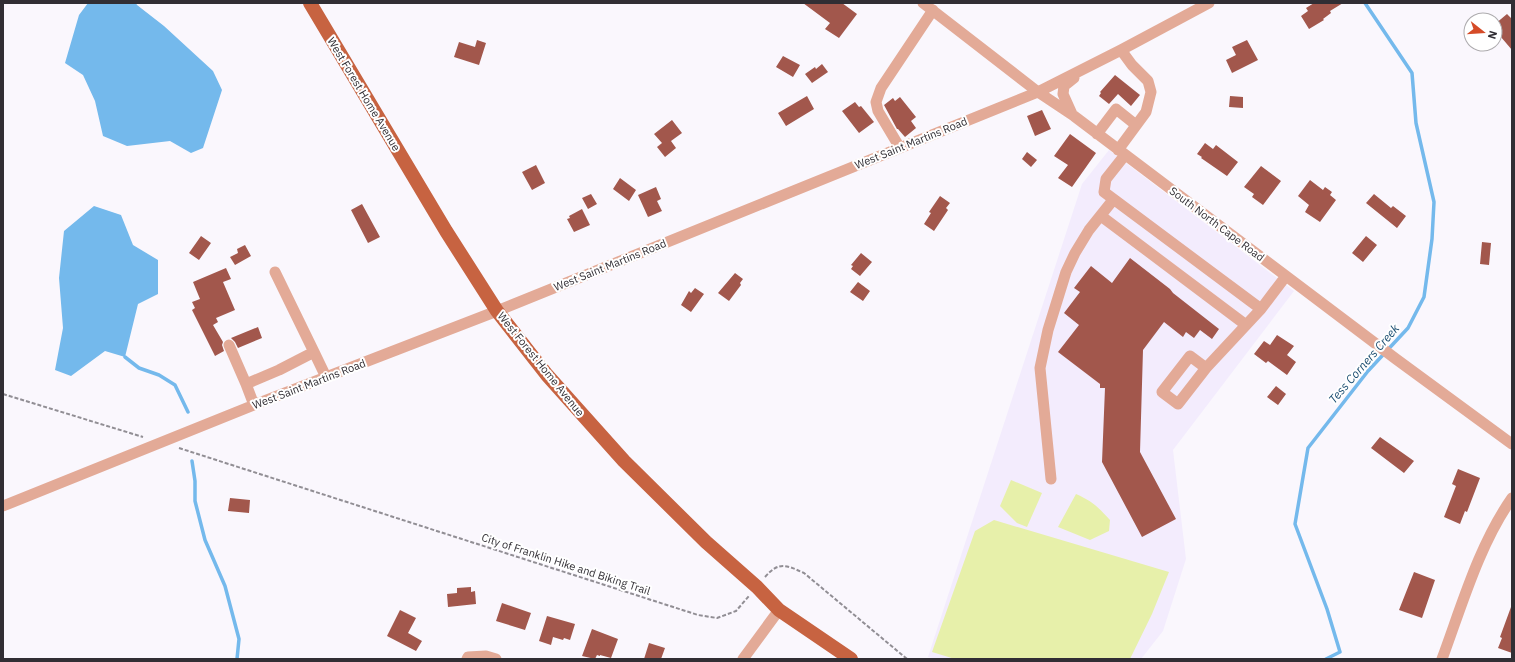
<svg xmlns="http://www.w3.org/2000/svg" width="1515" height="662" font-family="'IBM Plex Sans',sans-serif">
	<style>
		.built { fill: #f3ecfd }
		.green { fill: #e7f0aa }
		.water { fill: #74b9ec }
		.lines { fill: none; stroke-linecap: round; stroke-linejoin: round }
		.stream { stroke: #74b9ec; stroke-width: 3.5 }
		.building { fill: #a2574c }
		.path { stroke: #918e94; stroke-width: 2; stroke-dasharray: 4 2; stroke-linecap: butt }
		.minor { stroke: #e3aa97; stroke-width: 11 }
		.major { stroke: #c76341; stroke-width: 14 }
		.labels { text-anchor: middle; stroke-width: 4; stroke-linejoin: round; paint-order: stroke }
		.street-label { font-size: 11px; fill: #312e34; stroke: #fff }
		.water-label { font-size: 12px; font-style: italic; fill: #1c4e71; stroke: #fff }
	</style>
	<rect width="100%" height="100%" fill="#faf7fd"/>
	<path class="built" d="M1109,150L1294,291L1173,450L1186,559L1163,631L1141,659H937L928,657L1082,184Z"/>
	<path class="green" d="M1011,480L1042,493L1027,527L1017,523L1000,506Z
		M1076,494C1092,501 1098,507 1110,520L1109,531L1090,540L1058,527Z
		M994,520L1169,572L1152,614L1130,659H955L932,652L975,531Z"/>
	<path class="water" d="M88,3H136L137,5L164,26L213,71L222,90L203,148L191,153L170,141L127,146L103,136L95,101L83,75L65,63L79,15Z
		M94,206L121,215L133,245L158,260V294L138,304L125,357L105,351L71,376L55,370L63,328L59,278L64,231Z"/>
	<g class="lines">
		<path class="stream" d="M125,357L139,368L159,375L175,385L188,412
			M192,461L195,481V501L205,540L225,586L239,639L237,659
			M1326,659L1340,652L1327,609L1295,524L1308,448L1368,371L1408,328L1424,297L1432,239L1434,202L1416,123L1412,73L1365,3"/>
	</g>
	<path class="building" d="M803,3H842L857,14L839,38L825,29L830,23Z
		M1314,3H1343L1330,11L1331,13L1323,19L1324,20L1309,29L1301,16L1308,11L1306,8Z
		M1507,14L1512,19V50L1495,30V24Z
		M477,40L486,43L479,65L454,57L459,42L475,47Z
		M1247,40L1258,60L1232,73L1226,60L1236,55L1232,47Z
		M783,56L800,65L793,77L776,67Z
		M822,64L828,72L812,83L805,74L815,67L816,69Z
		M1115,75L1140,95L1131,106L1118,94L1109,104L1099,96L1101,93L1100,92Z
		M807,96L814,109L786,126L778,113Z
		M1230,96L1243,97V108L1229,107Z
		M900,97L916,117L911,121L916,128L905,137L898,129H897L884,105L893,98L895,101Z
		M855,102L859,107L861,106L874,122L859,133L842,111Z
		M1042,110L1051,129L1035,136L1027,116Z
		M672,120L682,133L671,141L676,148L665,157L657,147L662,143L654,134Z
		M1070,134L1096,153L1072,187L1058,178L1068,165L1054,156Z
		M1205,143L1213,149L1216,145L1238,162L1227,176L1201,158L1202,157L1197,154Z
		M1027,152L1037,160L1031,167L1022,159Z
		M536,165L545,183L532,190L522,172Z
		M1261,166L1281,181L1263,205L1252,197L1254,194L1244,187Z
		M620,178L636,190L629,201L613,189Z
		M1310,180L1323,190L1325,187L1332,192L1330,195L1336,200L1320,222L1305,212L1309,205L1298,196Z
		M656,187L661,199L657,201L662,211L648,217L638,195Z
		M591,194L597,204L588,209L582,198Z
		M1374,194L1391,208L1393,206L1406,216L1397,228L1366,203Z
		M940,196L950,203L946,208L948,210L934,231L924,224L931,213L929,212Z
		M362,204L380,237L368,243L351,210Z
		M582,209L590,225L574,232L567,219L570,218L569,216Z
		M201,236L211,243L199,260L189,253Z
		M1366,236L1377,245L1363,262L1352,253Z
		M1482,242L1491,243L1489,265L1480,264Z
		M245,245L251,256L235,265L230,257L238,253L237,249Z
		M861,253L872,262L860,276L851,269L853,266L851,265Z
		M1130,258L1170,289L1173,293L1219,329L1212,339L1200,330L1194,338L1186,332L1183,337L1164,322L1143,350L1140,452L1176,519L1142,537L1102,462L1105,388H1100V384L1058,352L1079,325L1064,313L1080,292L1074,288L1091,266L1112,283Z
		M226,268L231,279L223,282L235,310L216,318L218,322L213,325L223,342L222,345L224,351L215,356L192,310L195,308L192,302L200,299L193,282Z
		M735,273L743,279L740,283L741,285L729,301L718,293Z
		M858,282L870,291L863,301L850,292Z
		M695,288L704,294L691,312L681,305L689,291L691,293Z
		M258,327L262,338L238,348L235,342L231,338Z
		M1277,335L1294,346L1287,355L1296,362L1287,375L1268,361L1266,363L1254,354L1264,341L1270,345Z
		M1276,386L1286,394L1278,405L1267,397Z
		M1380,437L1414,461L1404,473L1371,448Z
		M1458,469L1480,478L1467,512L1465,511L1460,524L1444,517L1456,486L1452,484Z
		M230,498L250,500L249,513L228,511Z
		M1414,572L1435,580L1422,618L1399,610Z
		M471,587V592L475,591L476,604L448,607L447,594L457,593V588Z
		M502,603L531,613L525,630L496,621Z
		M1511,607L1512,608V653L1498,648L1502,638L1500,637Z
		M400,610L416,618L408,633L422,641L416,651L387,636Z
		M547,616L575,624L570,640L564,638L563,640L553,637L551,645L539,641Z
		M592,629L618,639L611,658L600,655V656L597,655L595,659L582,656Z
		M649,643L665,648L661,659H644Z"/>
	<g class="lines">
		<path class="path" d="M3,394L143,437
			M179,448L698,615L717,618L736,611L749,596
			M765,577C779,561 786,565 804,573L907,659"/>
		<path class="minor" d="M923,3L1038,92L1074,116L1396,359L1512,444
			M1072,114L1063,94L1064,86L1074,78
			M1097,134L1116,109L1136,125
			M900,148L878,111L876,102L881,88L933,10
			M1118,150L1146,112L1151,92L1148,81L1132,65L1121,50
			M1125,155L1106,179L1104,192L1261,309
			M1101,216L1246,325
			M275,272L314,352
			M229,345L246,384
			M1206,368L1190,356L1162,392L1178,404L1206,368L1261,309L1286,276
			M254,405L246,384L279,370L314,352L326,377
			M1051,479L1040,368L1048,330L1066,272L1075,253L1089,230L1113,200
			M3,506L254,405L497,311L1038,92L1121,50L1209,3
			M467,659L468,657L486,656L496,659
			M743,659L779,610
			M1442,659C1462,605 1479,545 1512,498"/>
		<path class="major" d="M310,3L446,231L497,311L547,375L624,461L706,542L757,587L779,610L851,659"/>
	</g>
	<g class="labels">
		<g class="street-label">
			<text transform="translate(364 94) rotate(59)" y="4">West Forest Home Avenue</text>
			<text transform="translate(911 143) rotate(-22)" y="4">West Saint Martins Road</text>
			<text transform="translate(1217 224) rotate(37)" y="4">South North Cape Road</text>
			<text transform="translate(610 265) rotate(-22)" y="4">West Saint Martins Road</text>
			<text transform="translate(541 364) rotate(51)" y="4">West Forest Home Avenue</text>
			<text transform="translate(309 384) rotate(-21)" y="4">West Saint Martins Road</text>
			<text transform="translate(566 564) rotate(18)" y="4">City of Franklin Hike and Biking Trail</text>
		</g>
		<g class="water-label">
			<text transform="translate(1364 364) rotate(-49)" y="4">Tess Corners Creek</text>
		</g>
	</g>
	<rect width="1515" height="662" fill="none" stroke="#312e34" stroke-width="8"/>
	<g transform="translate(1483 32) rotate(107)"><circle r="19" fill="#ffffff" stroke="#adabae"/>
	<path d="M0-3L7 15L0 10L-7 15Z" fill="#d54b28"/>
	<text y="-6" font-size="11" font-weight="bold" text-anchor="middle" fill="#312e34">N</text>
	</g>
</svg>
